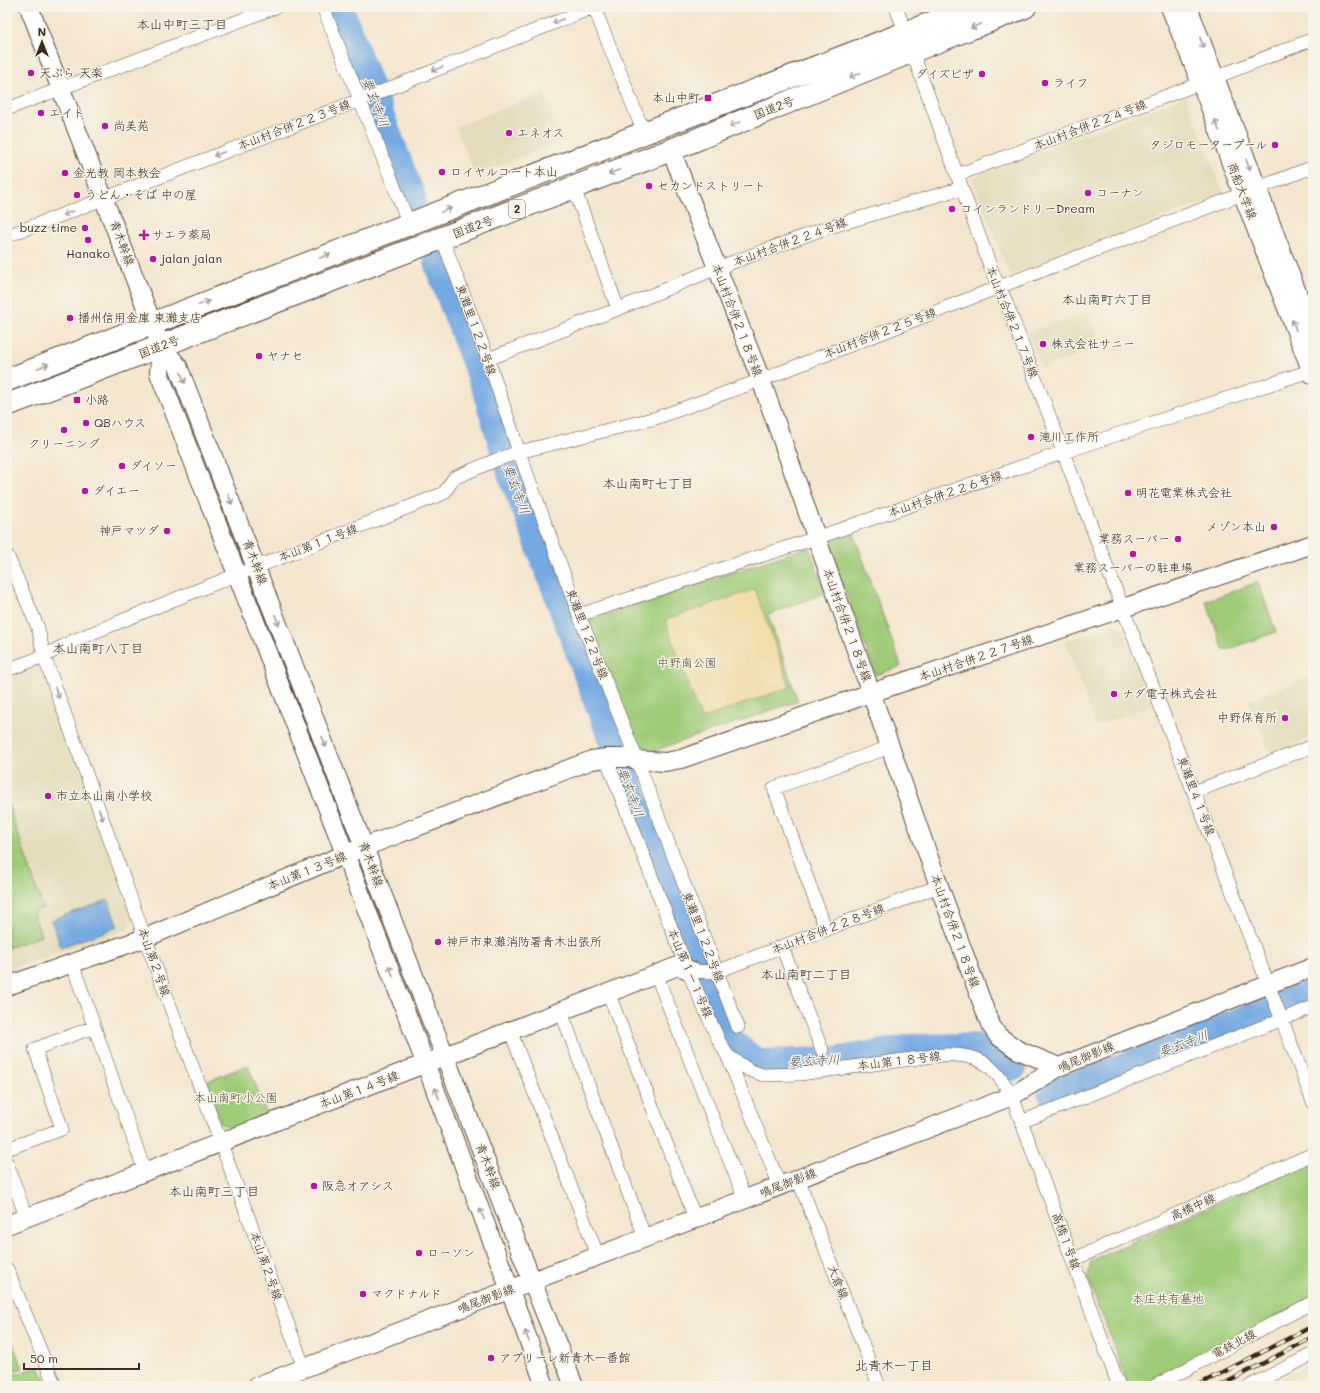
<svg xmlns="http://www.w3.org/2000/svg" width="1320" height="1393" font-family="Mali,'Klee One',sans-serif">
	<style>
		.built { fill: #e3dbba }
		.green { fill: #9fcb78; stroke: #6d7a4b }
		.sand { fill: #eeda9e; stroke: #94825e }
		.water { fill: #75a9e2; stroke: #586a80 }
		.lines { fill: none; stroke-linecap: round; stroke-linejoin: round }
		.river { stroke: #75a9e2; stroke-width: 28 }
		.street-casing { stroke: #574639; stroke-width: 14 }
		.secondary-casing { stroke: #574639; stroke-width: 20 }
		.highway-casing { stroke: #574639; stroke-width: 24 }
		.street { stroke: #fff; stroke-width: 13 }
		.secondary { stroke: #fff; stroke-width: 18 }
		.highway { stroke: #fff; stroke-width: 22 }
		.rail-casing { stroke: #3b2a1e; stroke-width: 4.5 }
		.rail { stroke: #f7f3e8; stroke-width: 3; stroke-dasharray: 9; stroke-linecap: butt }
		.oneway { stroke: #a79f9a }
		.poi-dot { fill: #b5179e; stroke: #f7f3e8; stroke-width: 1.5 }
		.labels { text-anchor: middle; stroke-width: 3; stroke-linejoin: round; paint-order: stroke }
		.shield { fill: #f7f3e8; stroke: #73665b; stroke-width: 1 }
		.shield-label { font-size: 11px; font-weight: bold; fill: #3b2a1e }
		.poi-label { font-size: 12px; fill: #3b2a1e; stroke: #f7f3e8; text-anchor: start }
		.street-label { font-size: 12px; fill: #3b2a1e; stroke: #f7f3e8 }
		.park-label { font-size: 12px; fill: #545234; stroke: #f7f3e8 }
		.neighbourhood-label { font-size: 13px; fill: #3b2a1e; stroke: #f7f3e8 }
		.water-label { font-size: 13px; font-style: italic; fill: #4f5663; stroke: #f7f3e8 }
	</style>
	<rect width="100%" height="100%" fill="#f7f3e8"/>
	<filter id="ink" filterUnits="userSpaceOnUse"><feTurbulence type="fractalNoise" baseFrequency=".025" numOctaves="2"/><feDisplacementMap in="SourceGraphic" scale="8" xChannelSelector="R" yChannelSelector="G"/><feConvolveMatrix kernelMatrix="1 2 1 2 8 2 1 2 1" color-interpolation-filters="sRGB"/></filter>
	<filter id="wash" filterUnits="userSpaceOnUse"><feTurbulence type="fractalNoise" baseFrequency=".012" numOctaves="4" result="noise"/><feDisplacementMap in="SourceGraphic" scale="16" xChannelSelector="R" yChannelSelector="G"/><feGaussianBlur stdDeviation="0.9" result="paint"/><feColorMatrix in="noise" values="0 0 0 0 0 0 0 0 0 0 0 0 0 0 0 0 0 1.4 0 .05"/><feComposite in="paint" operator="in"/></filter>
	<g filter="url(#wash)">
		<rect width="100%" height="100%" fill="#f4e6cf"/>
		<path class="built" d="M544,92L563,140L475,175L456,127Z
			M1186,96L1224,194L1010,276L972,178Z
			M1088,311L1102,346L1042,368L1028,333Z
			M1114,624L1122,626L1152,705L1095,726L1066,641Z
			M32,666H43L133,916L128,929L7,970V676Z
			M1313,675V737L1270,754L1249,700Z
			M1313,1362V1386H1267Z"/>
		<path class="green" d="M853,532L901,666L876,675L827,542Z
			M809,547L825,593L768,615L798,701L642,755L588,620Z
			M1258,582L1276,632L1224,651L1206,601Z
			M7,801L43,908L33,912L41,936L7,948Z
			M248,1065L267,1115L232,1128L221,1124L206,1082Z
			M1313,1160V1298L1143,1386H1129L1088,1278L1091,1261Z
			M7,1331L23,1368L7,1373Z
			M39,1366L47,1386H7V1378Z"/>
		<path class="sand" d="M755,589L790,687L701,719L665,620Z"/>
		<path class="water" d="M108,900L118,927L61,947L51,920Z"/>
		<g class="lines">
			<path class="river" d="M339,7L412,198
				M437,262L486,390L512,476L526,510L693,956L731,1042L757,1063L835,1061L911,1048L976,1047L1013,1067
				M1051,1092L1084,1082L1313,992"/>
		</g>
	</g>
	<g filter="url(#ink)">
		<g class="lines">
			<defs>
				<path id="street" d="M323,7L409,224
					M594,7L644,133
					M896,7L993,274L1004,297C1044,401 1084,505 1123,609C1186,773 1251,937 1313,1102
					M7,109L276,7
					M957,175L1201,83L1313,39
					M574,188L618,309
					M7,236L383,91L594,7
					M442,238L488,359L519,452L579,615L637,760L738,1027
					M488,359L618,309L717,268L826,228L962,188
					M7,555L38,628L44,656L145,938L304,1368
					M579,615L816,538L1064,452L1313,370
					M7,670L44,656L75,640L173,600L437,496L444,493L454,478L496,460L519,452L656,418L761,380L999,287L1313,167
					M606,758L687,969L719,1041L727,1055L780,1186
					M1194,792L1313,746
					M826,930L774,788L890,747
					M782,947L822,1050
					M72,963L145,1172
					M692,971L716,972L939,886
					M656,974L745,1199
					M608,992L695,1218
					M561,1011L645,1238
					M510,1030L598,1256
					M727,1055L749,1070L763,1075L800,1074L941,1055C979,1053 993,1063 1012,1096L1119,1386
					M1021,1122L1313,1007
					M7,1149L62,1129L35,1049L94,1027
					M7,1163L26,1217
					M798,1179L879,1386
					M1072,1260L1313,1154
					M7,1269L55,1386
					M1155,1386L1313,1302
					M1250,1386L1313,1354"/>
				<path id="secondary" d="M29,7L161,346L178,366L532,1281L574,1386
					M1170,7L1201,83L1243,195L1313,375
					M1188,7L1313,334
					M671,150L761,380L939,886L990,1024L998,1036L1018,1050L1059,1067
					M161,346L159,373C289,710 422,1046 545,1386
					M7,986L145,938L346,854L592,760L606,758H629L637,760L665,762L681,759L871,693L1313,544
					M7,1225L678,966L692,971
					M257,1386L645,1238L1012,1096L1059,1067L1313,967"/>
				<path id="highway" d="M7,380L644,133L973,7
					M7,405L671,150L913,51L1025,7"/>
			</defs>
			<use href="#street" class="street-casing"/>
			<use href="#secondary" class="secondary-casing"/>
			<use href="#highway" class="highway-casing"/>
			<use href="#street" class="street"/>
			<use href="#secondary" class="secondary"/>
			<use href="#highway" class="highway"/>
			<defs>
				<path id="rail" d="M1196,1386L1313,1326
					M1220,1386L1313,1337"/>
			</defs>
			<use href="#rail" class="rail-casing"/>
			<use href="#rail" class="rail"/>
		</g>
		<defs><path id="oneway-shaft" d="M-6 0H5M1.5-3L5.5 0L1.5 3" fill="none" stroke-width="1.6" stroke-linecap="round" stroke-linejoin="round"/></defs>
		<g class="oneway">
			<use href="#oneway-shaft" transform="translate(558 21) rotate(158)"/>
			<use href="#oneway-shaft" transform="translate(976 26) rotate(159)"/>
			<use href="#oneway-shaft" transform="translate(1202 43) rotate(69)"/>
			<use href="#oneway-shaft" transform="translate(437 69) rotate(158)"/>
			<use href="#oneway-shaft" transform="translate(855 75) rotate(158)"/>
			<use href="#oneway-shaft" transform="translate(735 124) rotate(158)"/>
			<use href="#oneway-shaft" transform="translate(1217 125) rotate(-110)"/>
			<use href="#oneway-shaft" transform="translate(219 154) rotate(159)"/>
			<use href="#oneway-shaft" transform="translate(1248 165) rotate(69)"/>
			<use href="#oneway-shaft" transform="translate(614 172) rotate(159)"/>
			<use href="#oneway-shaft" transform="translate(446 210) rotate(-21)"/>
			<use href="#oneway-shaft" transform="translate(68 213) rotate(159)"/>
			<use href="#oneway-shaft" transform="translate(325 256) rotate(-21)"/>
			<use href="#oneway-shaft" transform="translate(204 303) rotate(-21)"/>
			<use href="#oneway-shaft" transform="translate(1294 325) rotate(-111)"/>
			<use href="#oneway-shaft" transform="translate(43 366) rotate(-21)"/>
			<use href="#oneway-shaft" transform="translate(183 378) rotate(69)"/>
			<use href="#oneway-shaft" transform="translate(230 499) rotate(69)"/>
			<use href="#oneway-shaft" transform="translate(277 620) rotate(69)"/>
			<use href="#oneway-shaft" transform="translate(57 693) rotate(70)"/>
			<use href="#oneway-shaft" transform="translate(324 742) rotate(69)"/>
			<use href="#oneway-shaft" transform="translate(101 815) rotate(70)"/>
			<use href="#oneway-shaft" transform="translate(391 971) rotate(-111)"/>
			<use href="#oneway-shaft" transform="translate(437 1093) rotate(-111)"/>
			<use href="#oneway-shaft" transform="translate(482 1214) rotate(-111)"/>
			<use href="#oneway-shaft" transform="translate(527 1336) rotate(-110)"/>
		</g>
	</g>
	<g class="poi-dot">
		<circle cx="31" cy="73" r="4"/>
		<circle cx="982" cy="74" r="4"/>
		<circle cx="1045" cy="83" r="4"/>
		<rect x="704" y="94" width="8" height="8" rx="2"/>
		<circle cx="41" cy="113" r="4"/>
		<circle cx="105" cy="126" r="4"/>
		<circle cx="509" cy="133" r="4"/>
		<circle cx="1275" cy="145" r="4"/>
		<circle cx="442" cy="172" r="4"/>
		<circle cx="65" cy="173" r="4"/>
		<circle cx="649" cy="186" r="4"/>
		<circle cx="1088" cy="193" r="4"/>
		<circle cx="77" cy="195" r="4"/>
		<circle cx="952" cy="209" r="4"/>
		<circle cx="85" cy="228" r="4"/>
		<path d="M142 229h4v4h4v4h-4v4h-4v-4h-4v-4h4z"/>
		<circle cx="88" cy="240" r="4"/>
		<circle cx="153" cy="259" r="4"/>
		<circle cx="70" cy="318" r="4"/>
		<circle cx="1043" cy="344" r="4"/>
		<circle cx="259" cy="356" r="4"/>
		<rect x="73" y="396" width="8" height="8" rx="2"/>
		<circle cx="86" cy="423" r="4"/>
		<circle cx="64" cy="430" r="4"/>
		<circle cx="1031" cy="437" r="4"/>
		<circle cx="122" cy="466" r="4"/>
		<circle cx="85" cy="491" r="4"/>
		<circle cx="1128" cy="493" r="4"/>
		<circle cx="1274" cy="527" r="4"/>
		<circle cx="167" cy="531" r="4"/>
		<circle cx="1178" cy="539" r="4"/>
		<circle cx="1133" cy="554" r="4"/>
		<circle cx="1114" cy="694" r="4"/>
		<circle cx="1285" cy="718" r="4"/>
		<circle cx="48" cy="796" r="4"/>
		<circle cx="438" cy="942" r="4"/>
		<circle cx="314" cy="1186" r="4"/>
		<circle cx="419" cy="1253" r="4"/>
		<circle cx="363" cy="1294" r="4"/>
		<circle cx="491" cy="1358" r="4"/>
	</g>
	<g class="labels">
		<rect class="shield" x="509" y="200" width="16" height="18" rx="3"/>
		<g class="shield-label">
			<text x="517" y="213">2</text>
		</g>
		<g class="poi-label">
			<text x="39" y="77">天ぷら 天楽</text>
			<text x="974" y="78" text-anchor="end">ダイズピザ</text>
			<text x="1053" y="87">ライフ</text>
			<text x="700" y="102" text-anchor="end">本山中町</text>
			<text x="49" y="117">エイト</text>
			<text x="113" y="130">尚美苑</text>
			<text x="517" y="137">エネオス</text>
			<text x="1267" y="149" text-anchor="end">タジロモータープール</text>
			<text x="450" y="176">ロイヤルコート本山</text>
			<text x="73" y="177">金光教 岡本教会</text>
			<text x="657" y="190">セカンドストリート</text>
			<text x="1096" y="197">コーナン</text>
			<text x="85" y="199">うどん・そば 中の屋</text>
			<text x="960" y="213">コインランドリーDream</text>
			<text x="77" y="232" text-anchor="end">buzz time</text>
			<text x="152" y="239">サエラ薬局</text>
			<text x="88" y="258" text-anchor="middle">Hanako</text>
			<text x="161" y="263">jalan jalan</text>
			<text x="78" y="322">播州信用金庫 東灘支店</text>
			<text x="1051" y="348">株式会社サニー</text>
			<text x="267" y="360">ヤナセ</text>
			<text x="85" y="404">小路</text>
			<text x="94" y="427">QBハウス</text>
			<text x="1039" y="441">滝川工作所</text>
			<text x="64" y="448" text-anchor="middle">クリーニング</text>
			<text x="130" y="470">ダイソー</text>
			<text x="93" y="495">ダイエー</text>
			<text x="1136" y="497">明花電業株式会社</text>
			<text x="1266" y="531" text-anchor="end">メゾン本山</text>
			<text x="159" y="535" text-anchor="end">神戸マツダ</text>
			<text x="1170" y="543" text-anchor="end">業務スーパー</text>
			<text x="1133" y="572" text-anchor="middle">業務スーパーの駐車場</text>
			<text x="1122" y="698">ナダ電子株式会社</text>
			<text x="1277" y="722" text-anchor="end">中野保育所</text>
			<text x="56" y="800">市立本山南小学校</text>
			<text x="446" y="946">神戸市東灘消防署青木出張所</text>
			<text x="322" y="1190">阪急オアシス</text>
			<text x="427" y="1257">ローソン</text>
			<text x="371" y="1298">マクドナルド</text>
			<text x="499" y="1362">アプリーレ新青木一番館</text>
		</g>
		<g class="street-label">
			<text transform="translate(774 108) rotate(-22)" y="4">国道2号</text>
			<text transform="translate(294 125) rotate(-21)" y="4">本山村合併２２３号線</text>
			<text transform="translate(1090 125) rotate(-21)" y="4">本山村合併２２４号線</text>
			<text transform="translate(1242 191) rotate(69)" y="4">商船大学線</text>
			<text transform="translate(473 227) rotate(-21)" y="4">国道2号</text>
			<text transform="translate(790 242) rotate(-20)" y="4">本山村合併２２４号線</text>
			<text transform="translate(122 243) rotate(69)" y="4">青木幹線</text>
			<text transform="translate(737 320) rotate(69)" y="4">本山村合併２１８号線</text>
			<text transform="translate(1012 322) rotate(68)" y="4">本山村合併２１７号線</text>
			<text transform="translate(476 330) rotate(70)" y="4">東灘里１２２号線</text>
			<text transform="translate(880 333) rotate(-21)" y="4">本山村合併２２５号線</text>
			<text transform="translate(159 347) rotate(-21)" y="4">国道2号</text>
			<text transform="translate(945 494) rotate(-19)" y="4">本山村合併２２６号線</text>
			<text transform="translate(318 543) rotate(-21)" y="4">本山第１１号線</text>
			<text transform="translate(255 562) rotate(69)" y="4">青木幹線</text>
			<text transform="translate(847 625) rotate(70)" y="4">本山村合併２１８号線</text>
			<text transform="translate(587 634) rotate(69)" y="4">東灘里１２２号線</text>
			<text transform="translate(976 658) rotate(-19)" y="4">本山村合併２２７号線</text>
			<text transform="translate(1196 796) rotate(69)" y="4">東灘里４１号線</text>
			<text transform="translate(371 864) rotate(69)" y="4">青木幹線</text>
			<text transform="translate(307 871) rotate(-22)" y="4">本山第１３号線</text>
			<text transform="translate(828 929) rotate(-21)" y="4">本山村合併２２８号線</text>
			<text transform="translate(955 931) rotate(70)" y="4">本山村合併２１８号線</text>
			<text transform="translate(703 937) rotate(69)" y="4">東灘里１２２号線</text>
			<text transform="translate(154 962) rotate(70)" y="4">本山第２号線</text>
			<text transform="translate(690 973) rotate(67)" y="4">本山第１－１号線</text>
			<text transform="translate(1086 1057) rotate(-23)" y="4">鳴尾御影線</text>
			<text transform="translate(899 1061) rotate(-7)" y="4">本山第１８号線</text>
			<text transform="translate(359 1090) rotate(-21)" y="4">本山第１４号線</text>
			<text transform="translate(488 1166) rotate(69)" y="4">青木幹線</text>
			<text transform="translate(788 1183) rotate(-21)" y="4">鳴尾御影線</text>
			<text transform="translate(1193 1207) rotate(-24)" y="4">高橋中線</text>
			<text transform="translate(1066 1241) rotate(70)" y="4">高橋１号線</text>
			<text transform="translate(266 1266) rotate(70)" y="4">本山第２号線</text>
			<text transform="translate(838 1282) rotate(69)" y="4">大倉線</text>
			<text transform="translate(486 1299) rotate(-21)" y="4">鳴尾御影線</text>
			<text transform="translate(1234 1344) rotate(-28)" y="4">電鉄北線</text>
		</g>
		<g class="park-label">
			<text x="687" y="667">中野南公園</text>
			<text x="236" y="1102">本山南町小公園</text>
			<text x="1168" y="1303">本庄共有墓地</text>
		</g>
		<g class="neighbourhood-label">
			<text x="182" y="29">本山中町三丁目</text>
			<text x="1107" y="304">本山南町六丁目</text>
			<text x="648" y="488">本山南町七丁目</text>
			<text x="98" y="653">本山南町八丁目</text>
			<text x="806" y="979">本山南町二丁目</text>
			<text x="214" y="1196">本山南町三丁目</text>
			<text x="894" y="1370">北青木一丁目</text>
		</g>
		<g class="water-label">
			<text transform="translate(376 102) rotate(69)" y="5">要玄寺川</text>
			<text transform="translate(517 489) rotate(70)" y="5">要玄寺川</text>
			<text transform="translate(631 792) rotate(69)" y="5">要玄寺川</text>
			<text transform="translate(1183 1043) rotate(-21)" y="5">要玄寺川</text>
			<text transform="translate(814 1060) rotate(-3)" y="5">要玄寺川</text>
		</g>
	</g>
	<rect width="1320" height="1393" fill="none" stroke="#f7f3e8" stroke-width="24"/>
	<g transform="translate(42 42)" stroke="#f7f3e8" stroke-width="3" paint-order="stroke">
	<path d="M0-3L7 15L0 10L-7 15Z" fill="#3b2a1e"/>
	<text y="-6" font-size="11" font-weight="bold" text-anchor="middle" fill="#3b2a1e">N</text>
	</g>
	<path d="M24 1363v6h115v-6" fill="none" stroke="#3b2a1e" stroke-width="2"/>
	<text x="30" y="1363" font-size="12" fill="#3b2a1e" stroke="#f7f3e8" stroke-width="3" paint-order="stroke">50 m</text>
</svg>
